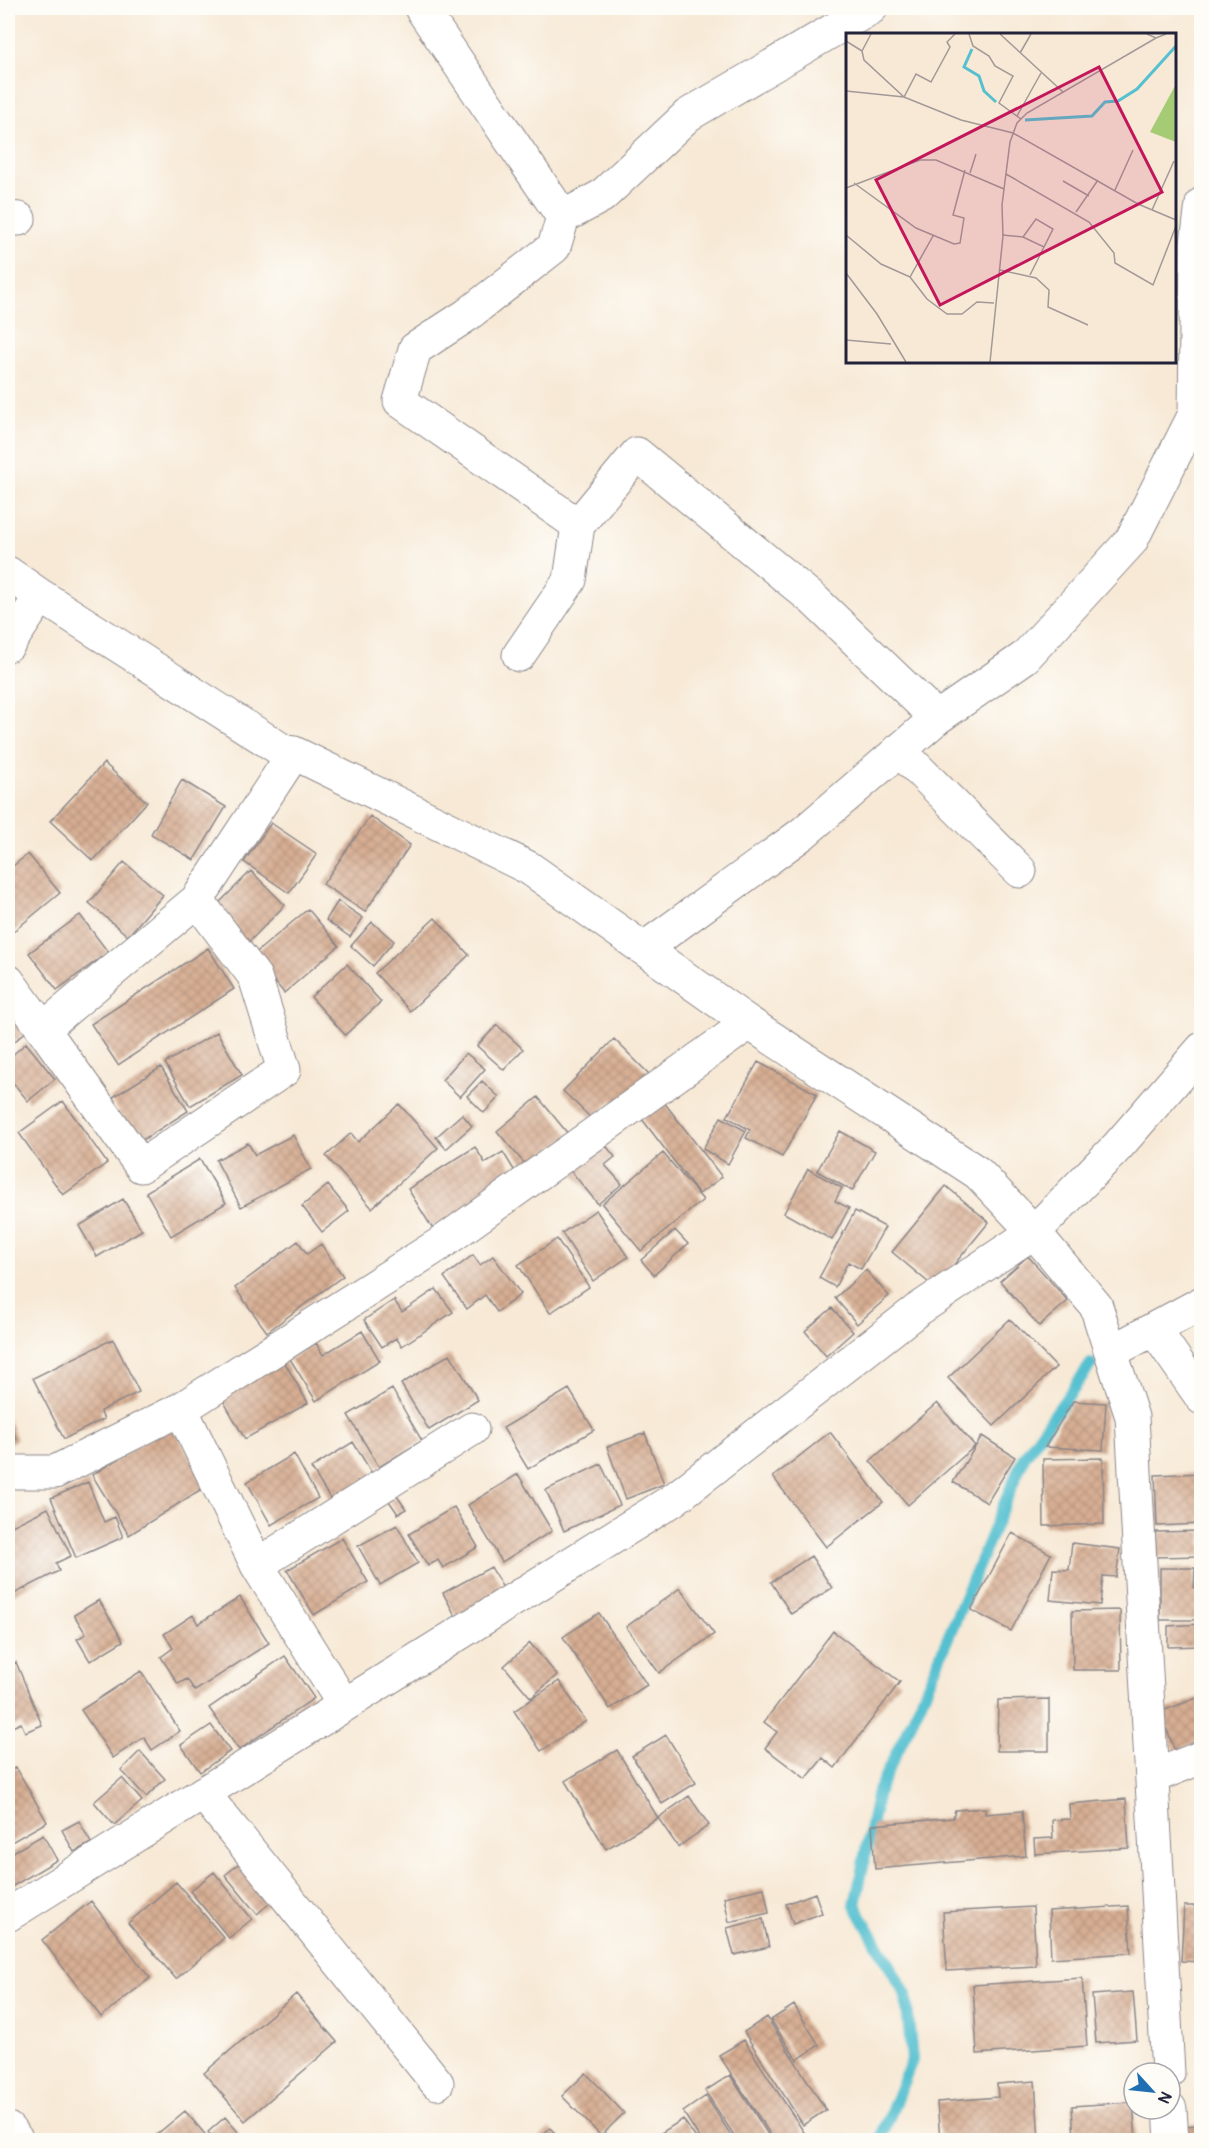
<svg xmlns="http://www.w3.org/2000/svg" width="1209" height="2148" font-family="Pangolin,sans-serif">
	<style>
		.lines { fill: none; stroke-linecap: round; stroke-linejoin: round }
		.stream { stroke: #55c0d0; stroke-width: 12 }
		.building { fill: url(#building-cross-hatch) }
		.minor-casing { stroke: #8c8688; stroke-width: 35 }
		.minor { stroke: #fff; stroke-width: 33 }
		.inset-river { fill: none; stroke: #55c0d0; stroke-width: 3 }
		.inset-road { fill: none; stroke: #a29998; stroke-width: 1.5 }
		.view { fill: #c2185b; fill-opacity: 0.15; stroke: #c2185b; stroke-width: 3 }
		.inset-edge { fill: none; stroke: #22223b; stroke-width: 3 }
	</style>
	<defs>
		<pattern id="building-cross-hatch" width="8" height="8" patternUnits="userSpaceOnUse" patternTransform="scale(1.5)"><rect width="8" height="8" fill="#d7ae93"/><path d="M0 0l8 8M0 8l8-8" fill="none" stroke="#b89580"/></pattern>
	</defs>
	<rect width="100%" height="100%" fill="#fdfcf7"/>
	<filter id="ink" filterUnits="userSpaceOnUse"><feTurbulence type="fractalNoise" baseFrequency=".0167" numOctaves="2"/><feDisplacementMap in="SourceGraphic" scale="12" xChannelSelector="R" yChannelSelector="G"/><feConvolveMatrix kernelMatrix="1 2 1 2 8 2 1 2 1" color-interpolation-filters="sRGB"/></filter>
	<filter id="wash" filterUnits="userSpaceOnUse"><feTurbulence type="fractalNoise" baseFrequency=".008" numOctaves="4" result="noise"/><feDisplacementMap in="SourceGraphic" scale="24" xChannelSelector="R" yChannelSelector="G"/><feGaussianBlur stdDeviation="1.35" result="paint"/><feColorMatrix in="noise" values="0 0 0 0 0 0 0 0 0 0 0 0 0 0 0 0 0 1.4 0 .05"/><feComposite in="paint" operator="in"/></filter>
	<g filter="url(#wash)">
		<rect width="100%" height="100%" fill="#f7e9d6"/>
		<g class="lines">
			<path class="stream" d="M880,2140L912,2060L906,1995L855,1905L878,1791L920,1704L1024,1457L1091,1364"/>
		</g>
		<g id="blocks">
			<path class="building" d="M104,763L147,802L93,861L50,821Z
				M182,780L226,807L194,860L151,834Z
				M370,816L410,845L365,912L323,884Z
				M271,823L317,854L289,893L244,862Z
				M28,854L60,893L8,936V870Z
				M124,862L163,895L128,936L89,903Z
				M251,871L285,905L246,945L212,910Z
				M338,901L363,918L350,937L326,920Z
				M308,909L339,946L284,993L253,955Z
				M80,915L108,952L57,990L29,953Z
				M435,918L469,955L410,1011L375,973Z
				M372,922L394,941L373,966L351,946Z
				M208,948L234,989L118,1065L91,1024Z
				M347,964L381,1002L345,1035L311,997Z
				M8,1008L29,1029L8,1047Z
				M497,1025L523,1049L504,1070L477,1046Z
				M217,1032L242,1075L190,1106L165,1063Z
				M614,1039L653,1078L622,1110L612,1100L593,1120L563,1091Z
				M26,1043L55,1079L28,1101L10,1079L8,1081V1059Z
				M466,1053L485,1069L460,1097L442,1080Z
				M758,1062L817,1094L782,1157L746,1138L750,1130L727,1117Z
				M161,1067L188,1111L138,1143L110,1099Z
				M482,1081L499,1097L484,1113L467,1096Z
				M538,1097L569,1135L529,1169L497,1131Z
				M63,1101L107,1163L63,1195L19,1133Z
				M663,1101L722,1177L699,1194L642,1119Z
				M399,1104L438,1148L372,1208L326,1156L351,1133L358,1142Z
				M462,1114L472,1126L446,1149L436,1137Z
				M721,1117L746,1131L728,1164L703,1149Z
				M840,1131L875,1151L852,1191L817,1171Z
				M293,1135L311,1169L241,1207L216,1160L248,1143L255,1155Z
				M599,1137L615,1157L605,1165L622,1184L598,1204L566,1165Z
				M475,1147L485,1163L503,1152L519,1178L434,1231L408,1189Z
				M663,1153L703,1200L641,1251L602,1204Z
				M200,1159L226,1203L171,1236L146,1192Z
				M808,1169L842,1188L835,1201L849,1208L832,1240L784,1213Z
				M328,1185L349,1211L322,1232L302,1206Z
				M946,1186L989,1222L935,1288L892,1252Z
				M123,1199L142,1230L97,1257L79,1226Z
				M596,1210L628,1257L593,1281L562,1233Z
				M855,1211L885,1227L861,1269L848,1262L835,1287L819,1278Z
				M675,1230L688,1244L654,1275L641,1260Z
				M557,1239L589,1287L550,1313L518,1265Z
				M298,1241L307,1254L321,1244L343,1276L267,1332L235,1288Z
				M473,1255L480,1265L493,1256L521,1294L497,1312L485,1295L467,1309L444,1277Z
				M1028,1256L1068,1301L1039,1326L1000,1281Z
				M866,1270L889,1296L857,1324L835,1298Z
				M436,1289L453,1312L402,1346L396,1338L382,1347L364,1320L394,1300L402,1312Z
				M832,1308L853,1332L826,1356L805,1331Z
				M1010,1319L1056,1367L994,1426L948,1378Z
				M362,1331L380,1361L316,1401L290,1359L316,1343L323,1355Z
				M113,1339L139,1392L100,1411L104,1419L64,1439L33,1378Z
				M450,1354L478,1400L429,1430L401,1384Z
				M282,1358L308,1403L245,1439L219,1393Z
				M392,1389L422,1441L379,1467L348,1415Z
				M569,1389L594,1430L528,1469L503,1428Z
				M1073,1401L1106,1403L1103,1450L1045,1447Z
				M937,1403L975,1446L908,1505L870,1461Z
				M8,1419L17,1439L8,1444Z
				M171,1425L208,1485L129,1535L92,1475Z
				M830,1432L883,1502L826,1547L773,1477Z
				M645,1433L664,1484L626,1499L607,1447Z
				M982,1436L1015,1457L987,1503L953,1482Z
				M353,1442L373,1475L331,1500L311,1468Z
				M294,1454L318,1498L271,1525L247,1482Z
				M1103,1458L1104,1524L1044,1526L1043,1459Z
				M601,1464L620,1505L564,1531L546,1490Z
				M1202,1473V1524L1157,1526L1155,1475Z
				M518,1474L552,1531L502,1562L468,1505Z
				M88,1482L104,1522L115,1517L123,1537L76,1558L51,1498Z
				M397,1496L406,1509L398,1514L389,1501Z
				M454,1507L478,1547L443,1568L438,1560L428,1566L409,1534Z
				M48,1508L71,1556L56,1563L59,1571L8,1597V1528Z
				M397,1525L418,1563L380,1585L358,1546Z
				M1202,1531V1556L1156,1557L1155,1532Z
				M1012,1533L1051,1554L1011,1631L971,1610Z
				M342,1538L368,1582L314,1615L287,1570Z
				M1072,1543L1120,1549L1116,1577L1103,1576L1100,1605L1050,1600L1053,1569L1069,1570Z
				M811,1556L832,1588L791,1614L771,1582Z
				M491,1567L504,1590L456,1617L443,1593Z
				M1160,1568H1195L1194,1588H1202V1620H1160Z
				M680,1588L714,1634L659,1673L626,1627Z
				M240,1597L269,1643L195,1691L187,1679L178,1684L161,1657L173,1648L164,1634L193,1615L198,1624Z
				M99,1600L123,1641L90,1661L77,1639L86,1634L74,1615Z
				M1120,1610L1121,1670H1073L1072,1611Z
				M599,1613L647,1685L610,1709L563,1637Z
				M1202,1624V1646L1168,1647V1626Z
				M833,1631L900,1682L835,1768L823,1758L806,1779L765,1748L777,1732L764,1722Z
				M530,1643L557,1675L531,1698L504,1666Z
				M285,1656L314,1698L239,1750L209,1708Z
				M16,1662L42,1725L25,1732L21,1723L8,1729V1666Z
				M141,1671L180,1731L152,1750L144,1737L113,1758L81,1710Z
				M559,1681L586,1721L541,1751L514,1711Z
				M1202,1696V1740L1175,1751L1160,1712Z
				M1049,1699V1751H997L998,1700Z
				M211,1725L230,1751L200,1772L181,1745Z
				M666,1735L696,1783L662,1804L632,1756Z
				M617,1750L658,1818L606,1849L565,1781Z
				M140,1751L165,1779L146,1797L121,1770Z
				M16,1767L47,1822L8,1844V1772Z
				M122,1778L142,1801L114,1825L94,1802Z
				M689,1796L709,1825L678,1847L658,1818Z
				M1126,1799L1129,1848L1035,1854L1034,1839L1053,1838L1052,1820L1070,1819L1069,1804Z
				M985,1808V1814L1022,1811L1026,1856L875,1869L872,1825L953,1818L955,1810Z
				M79,1821L91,1843L74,1852L62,1830Z
				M43,1835L57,1860L8,1889V1855Z
				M245,1859L276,1898L257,1914L225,1875Z
				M214,1872L252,1919L229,1938L190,1891Z
				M176,1882L224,1938L176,1979L128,1923Z
				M764,1888L769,1913L729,1922L724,1897Z
				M815,1893L822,1913L793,1924L786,1904Z
				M91,1901L150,1978L101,2017L42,1940Z
				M1128,1906L1131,1953L1051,1958L1049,1911Z
				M1184,1906H1202V1962L1181,1961Z
				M1033,1907L1036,1966L947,1971L943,1912Z
				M763,1919L769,1947L734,1955L727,1928Z
				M1082,1978L1087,2046L977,2054L973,1985Z
				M1133,1992L1137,2040L1096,2043L1092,1995Z
				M296,1994L337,2042L245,2121L204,2073Z
				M794,2005L819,2045L797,2060L771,2020Z
				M767,2017L826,2110L803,2125L744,2032Z
				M744,2040L809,2140H774L719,2055Z
				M586,2073L624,2113L601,2136L562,2096Z
				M730,2075L771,2139L769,2140H737L705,2091Z
				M1035,2081L1039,2140H940L937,2102L998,2097L997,2084Z
				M706,2096L734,2140H701L683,2112Z
				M1133,2102L1136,2140H1074L1072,2106Z
				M185,2111L210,2140H150Z
				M225,2117L240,2134L233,2140H215L208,2132Z
				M683,2119L697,2140H665L661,2133Z
				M1202,2125V2140H1177L1176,2126Z
				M550,2128L562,2140H536Z
				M1072,2133L1073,2140H1045V2135Z"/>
		</g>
	</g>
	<g filter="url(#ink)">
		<use href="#blocks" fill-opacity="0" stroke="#8c8688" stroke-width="1.5"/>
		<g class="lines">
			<defs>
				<path id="minor" d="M421,8L563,217
					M871,8L688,115L602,196L563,217L554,247L467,315L415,349L400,401L578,525L637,454L814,600L937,718
					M8,218L19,219
					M8,573L41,596L285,752L294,753L529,868L749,1023L978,1173L1034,1232L1096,1306L1132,1417L1168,2073
					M8,645L41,596
					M519,655L570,580L578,525
					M899,750L1020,871
					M197,900L255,977L284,1070L141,1166L43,1029L197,900L294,753
					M645,948L802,834L937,718L1025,657L1131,541L1195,414L1197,243L1202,204
					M8,981L43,1029
					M1154,1329L1202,1398
					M1111,1352L1202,1303
					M181,1409L257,1565L344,1705
					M8,1472H55L181,1409L440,1244L749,1023
					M257,1565L472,1429
					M1152,1777L1202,1757
					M203,1793L437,2083
					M8,1915L673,1500L916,1311L1034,1232L1118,1146L1202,1049
					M1170,2109L1172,2140
					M8,2129L17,2140"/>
			</defs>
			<use href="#minor" class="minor-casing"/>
			<use href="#minor" class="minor"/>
		</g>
	</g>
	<g transform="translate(846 33)">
		<rect width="330" height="330" fill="#f7e9d6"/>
		<path d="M330,51V109L304,99Z" fill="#a5cb75"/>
		<path class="inset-river" d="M126,16L118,34L133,43L138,58L150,69M179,87L246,83L259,69L272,68L291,56L330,13"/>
		<path class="inset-road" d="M25,1L16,18L18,27L58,64L70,41L85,49L104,14L101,9L109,1M123,1L127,13L143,23L149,33L167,43L153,70L175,86M154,1L217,59M301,1L310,5L320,1M0,8L16,18M174,20L185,1M0,58L58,64L115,87L167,100L292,171L330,187M171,83L195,40M124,140L130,121M160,141L243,189L268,220L269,230L307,252L330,193M217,148L243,163M8,150L70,195L108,211L114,210L118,185L107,182L119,137M0,155L74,127H90L158,156M269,157L287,117M306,177L328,128M230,179L252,147M0,202L35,231L64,244L87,203M156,202L177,204L198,214L207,196L190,186L177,204M154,237L190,245L203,257L202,274L242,292M0,240L31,281L60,329M184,242L198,214M64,244L81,266L101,281H116L131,269L148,270M0,307L45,311M144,329L157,203L156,172L164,109L171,90L181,80L310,5"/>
		<path class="view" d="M253,34L316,159L94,272L30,147Z"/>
		<rect width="330" height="330" class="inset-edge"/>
	</g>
	<rect width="1209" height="2148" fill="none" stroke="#fdfcf7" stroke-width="30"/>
	<g transform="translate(1152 2091) rotate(117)"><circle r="28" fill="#fdfcf7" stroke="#a5a5ac" stroke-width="1.5"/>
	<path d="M0-4.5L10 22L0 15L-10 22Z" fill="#1f6fb2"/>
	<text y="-9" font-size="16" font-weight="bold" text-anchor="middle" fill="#22223b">N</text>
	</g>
</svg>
